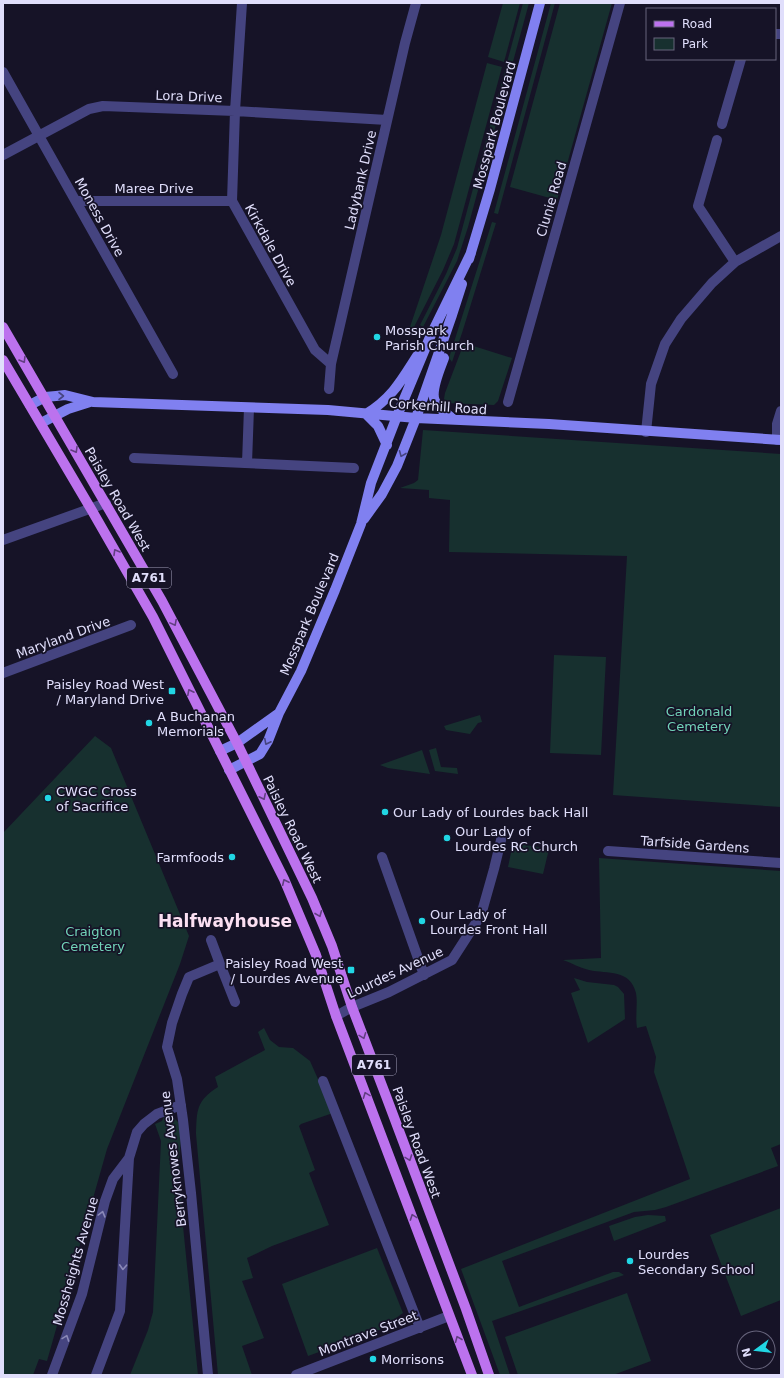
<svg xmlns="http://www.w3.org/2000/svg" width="784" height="1378" font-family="'DejaVu Sans',sans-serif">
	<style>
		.green { fill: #17302f }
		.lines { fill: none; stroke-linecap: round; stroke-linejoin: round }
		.street { stroke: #454480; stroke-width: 10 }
		.secondary { stroke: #8080f0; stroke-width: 10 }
		.primary { stroke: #bc72ee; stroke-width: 10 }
		.oneway { stroke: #613e81 }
		.oneway2 { stroke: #464481 }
		.oneway3 { stroke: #8b89b7 }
		.poi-dot { fill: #21d6e4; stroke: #161327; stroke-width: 1.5 }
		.labels { text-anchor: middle; stroke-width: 3.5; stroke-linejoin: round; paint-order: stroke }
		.shield { fill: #161327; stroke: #a3a1bb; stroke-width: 1 }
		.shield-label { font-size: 12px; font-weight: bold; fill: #e0defb }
		.street-label { font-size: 13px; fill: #e0defb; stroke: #161327 }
		.poi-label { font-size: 13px; fill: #e0defb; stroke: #161327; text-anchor: start }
		.park-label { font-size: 13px; fill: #71d3b8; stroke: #161327 }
		.district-label { font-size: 17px; font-weight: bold; fill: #fbdff2; stroke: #161327 }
	</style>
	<rect width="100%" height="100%" fill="#161327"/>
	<path class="green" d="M503,3H520L504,62L488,57Z
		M523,3H529L468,227L457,261L423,327L420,325L446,274L457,248Z
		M551,3H555L498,214L494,213Z
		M560,3H612L557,200L510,187Z
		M487,63L502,67L454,244L443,270L413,329L410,327L441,235Z
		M492,222L496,223L462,333L452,362L449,358Z
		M464,343L512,358L498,401L494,405L447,403L444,399L445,393Z
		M423,430L781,454V807L613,795L627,556L449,552L450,500L429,498V490L400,488L414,483L418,480Z
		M554,655L606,657L601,755L550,753Z
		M480,715L482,722L478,723L470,734L446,730L444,726Z
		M95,736L111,748L189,936L180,964L107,1149L47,1361L39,1359L33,1375H4L3,1374V833Z
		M436,748L441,767L457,768L458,774L435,771L429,750Z
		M422,750L430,774L388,768L380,765Z
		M513,843L549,849L543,874L508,867Z
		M599,858L781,871V1144L771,1148L778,1166L666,1207L655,1210L634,1212L502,1261L519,1307L613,1272H619L624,1275L492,1321L510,1375H500L461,1269L690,1179L654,1072L656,1057L646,1026L637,1028C635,1016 638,1004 636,993C630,969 608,974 589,970C580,968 572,963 563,960L601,958Z
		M574,978L587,982L614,985L618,987L624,994L625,1019L588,1043L571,993L580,990Z
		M264,1028L270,1040L279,1047L293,1048L310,1061L333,1113L301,1124L299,1126L315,1170L309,1173L329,1225L272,1246L247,1258L253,1278L242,1281L264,1338L242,1346L252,1375H218L196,1134C197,1110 196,1101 218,1087L215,1077L265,1050L258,1032Z
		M164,1116H172L178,1122L181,1140L179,1158L183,1226L198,1375H130L148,1330L153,1312L161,1141L155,1124L162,1121Z
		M781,1208V1300L741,1316L710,1235Z
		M648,1215L665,1216L666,1221L614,1241L609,1226L635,1217Z
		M377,1248L403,1313L379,1330L308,1356L282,1284Z
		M627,1293L651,1361L613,1375H518L505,1337Z"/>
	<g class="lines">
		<path class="street" d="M242,3L235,111L232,201L315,350L331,364L329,389
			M775,34H781
			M3,72L173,374
			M722,124L741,59
			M717,140L698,206L735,262
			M3,155L89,109L103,106L235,111L387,120
			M76,201H232
			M331,364L405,43L416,3
			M508,402L620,3
			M646,432L651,384L665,344L681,319L712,283L735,262L781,236
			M777,440V424L781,411
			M134,458L354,468
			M247,463L249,408
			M3,540L106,503
			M3,673L131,625
			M608,851L781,863
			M382,857L424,975
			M211,940L220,964
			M336,1016L352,1007L389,992L452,960L481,915L494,869L502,836
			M323,1081L420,1328
			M52,1375L82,1294L105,1201L113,1179L129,1158
			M96,1375L120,1311L129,1158L137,1132L144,1124L157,1114L181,1105
			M208,1375L191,1193L183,1120L177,1079L167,1047L172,1023L182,994L189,977L220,964L235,1002
			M296,1375L449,1316"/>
		<path class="secondary" d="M469,259L490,189L540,3
			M444,358C440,369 430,391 435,401C438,408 447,414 453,419
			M30,405L45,397L56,396L65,395L93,402L328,410L416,418L549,424L781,440
			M366,414C392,398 401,381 417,356
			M366,414L378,426L387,445
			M41,423L68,409L90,402
			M364,519L382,494L397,466L416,418L452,315L462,284
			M220,751L237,743L279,713
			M229,770L260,754L268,741L279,713L301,671L335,590L361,524L371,483L397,416L430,337L471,253"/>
		<path class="primary" d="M3,327L162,601L237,743L312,898L332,946L352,1007L386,1096L466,1309L489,1375
			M3,360L91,509L153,617L284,879L316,955L336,1016L472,1375"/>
	</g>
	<defs><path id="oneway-chevron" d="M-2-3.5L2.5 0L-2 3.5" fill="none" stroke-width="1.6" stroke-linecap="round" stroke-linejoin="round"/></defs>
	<g class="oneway">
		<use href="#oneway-chevron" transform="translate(23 360) rotate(59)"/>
		<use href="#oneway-chevron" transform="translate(75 450) rotate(60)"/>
		<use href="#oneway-chevron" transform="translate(116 552) rotate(-120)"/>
		<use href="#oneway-chevron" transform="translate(174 623) rotate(62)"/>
		<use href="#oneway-chevron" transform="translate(190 692) rotate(-117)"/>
		<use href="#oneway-chevron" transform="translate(263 797) rotate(64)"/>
		<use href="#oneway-chevron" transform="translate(285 882) rotate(-115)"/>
		<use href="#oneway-chevron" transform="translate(319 914) rotate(68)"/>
		<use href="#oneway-chevron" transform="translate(363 1036) rotate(69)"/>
		<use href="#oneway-chevron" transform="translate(366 1095) rotate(-111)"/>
		<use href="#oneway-chevron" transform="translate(409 1158) rotate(70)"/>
		<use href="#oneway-chevron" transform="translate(413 1217) rotate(-110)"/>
		<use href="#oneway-chevron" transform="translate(458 1339) rotate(-112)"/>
	</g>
	<g class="oneway2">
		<use href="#oneway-chevron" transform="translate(61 396)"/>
		<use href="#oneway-chevron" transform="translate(402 454) rotate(112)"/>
		<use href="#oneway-chevron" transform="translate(267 742) rotate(117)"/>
	</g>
	<g class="oneway3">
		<use href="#oneway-chevron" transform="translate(102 1214) rotate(-75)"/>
		<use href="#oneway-chevron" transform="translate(123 1267) rotate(93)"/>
		<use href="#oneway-chevron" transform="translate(66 1338) rotate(-70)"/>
	</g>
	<g class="poi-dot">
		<circle cx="377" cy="337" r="4"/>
		<rect x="168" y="687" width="8" height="8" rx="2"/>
		<circle cx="149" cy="723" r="4"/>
		<circle cx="48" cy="798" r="4"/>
		<circle cx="385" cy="812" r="4"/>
		<circle cx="447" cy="838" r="4"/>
		<circle cx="232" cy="857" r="4"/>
		<circle cx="422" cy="921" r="4"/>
		<rect x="347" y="966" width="8" height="8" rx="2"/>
		<circle cx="630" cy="1261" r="4"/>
		<circle cx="373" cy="1359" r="4"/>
	</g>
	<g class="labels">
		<g class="shield">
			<rect x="127" y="568" width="44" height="20" rx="3"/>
			<rect x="352" y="1055" width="44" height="20" rx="3"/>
		</g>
		<g class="shield-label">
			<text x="149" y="582">A761</text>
			<text x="374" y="1069">A761</text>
		</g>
		<g class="street-label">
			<text transform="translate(189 96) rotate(2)" y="5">Lora Drive</text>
			<text transform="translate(494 125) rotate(-75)" y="5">Mosspark Boulevard</text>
			<text transform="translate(360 180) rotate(-77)" y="5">Ladybank Drive</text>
			<text x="154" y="193">Maree Drive</text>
			<text transform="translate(551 199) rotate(-74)" y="5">Clunie Road</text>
			<text transform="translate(100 217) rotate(61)" y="5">Moness Drive</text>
			<text transform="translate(271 245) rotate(61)" y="5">Kirkdale Drive</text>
			<text transform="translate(438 406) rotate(4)" y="5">Corkerhill Road</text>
			<text transform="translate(118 499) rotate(60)" y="5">Paisley Road West</text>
			<text transform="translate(309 614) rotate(-67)" y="5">Mosspark Boulevard</text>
			<text transform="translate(63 637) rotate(-20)" y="5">Maryland Drive</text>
			<text transform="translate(293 829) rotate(64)" y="5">Paisley Road West</text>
			<text transform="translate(695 844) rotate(4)" y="5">Tarfside Gardens</text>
			<text transform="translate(395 972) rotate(-25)" y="5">Lourdes Avenue</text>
			<text transform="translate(417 1142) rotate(70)" y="5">Paisley Road West</text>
			<text transform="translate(173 1159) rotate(-97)" y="5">Berryknowes Avenue</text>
			<text transform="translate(75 1261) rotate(-74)" y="5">Mossheights Avenue</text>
			<text transform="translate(368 1333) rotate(-21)" y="5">Montrave Street</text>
		</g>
		<g class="poi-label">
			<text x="385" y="335">Mosspark<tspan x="385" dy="15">Parish Church</tspan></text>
			<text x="164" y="689" text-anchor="end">Paisley Road West<tspan x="164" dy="15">/ Maryland Drive</tspan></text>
			<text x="157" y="721">A Buchanan<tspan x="157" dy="15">Memorials</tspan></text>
			<text x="56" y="796">CWGC Cross<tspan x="56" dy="15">of Sacrifice</tspan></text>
			<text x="393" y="817">Our Lady of Lourdes back Hall</text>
			<text x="455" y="836">Our Lady of<tspan x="455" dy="15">Lourdes RC Church</tspan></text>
			<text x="224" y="862" text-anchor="end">Farmfoods</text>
			<text x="430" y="919">Our Lady of<tspan x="430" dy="15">Lourdes Front Hall</tspan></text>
			<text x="343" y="968" text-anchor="end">Paisley Road West<tspan x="343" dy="15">/ Lourdes Avenue</tspan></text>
			<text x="638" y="1259">Lourdes<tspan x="638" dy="15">Secondary School</tspan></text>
			<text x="381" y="1364">Morrisons</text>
		</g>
		<g class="park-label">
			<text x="699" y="716">Cardonald<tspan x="699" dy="15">Cemetery</tspan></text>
			<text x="93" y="936">Craigton<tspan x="93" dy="15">Cemetery</tspan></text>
		</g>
		<g class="district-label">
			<text x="225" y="927">Halfwayhouse</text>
		</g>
	</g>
	<rect width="784" height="1378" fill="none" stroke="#e0defb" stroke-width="8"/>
	<rect x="646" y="8" width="130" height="52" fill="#161327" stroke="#67647c"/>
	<rect x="654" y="21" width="20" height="6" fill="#bc72ee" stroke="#67647c"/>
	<text x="682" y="28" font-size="12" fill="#e0defb">Road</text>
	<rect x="654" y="38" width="20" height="12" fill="#17302f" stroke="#67647c"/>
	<text x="682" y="48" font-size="12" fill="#e0defb">Park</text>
	<g transform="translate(756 1350) rotate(255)"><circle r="19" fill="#161327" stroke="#67647c"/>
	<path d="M0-3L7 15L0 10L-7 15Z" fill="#21d6e4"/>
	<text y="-6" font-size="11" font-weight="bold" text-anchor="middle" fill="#e0defb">N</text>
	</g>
</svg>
